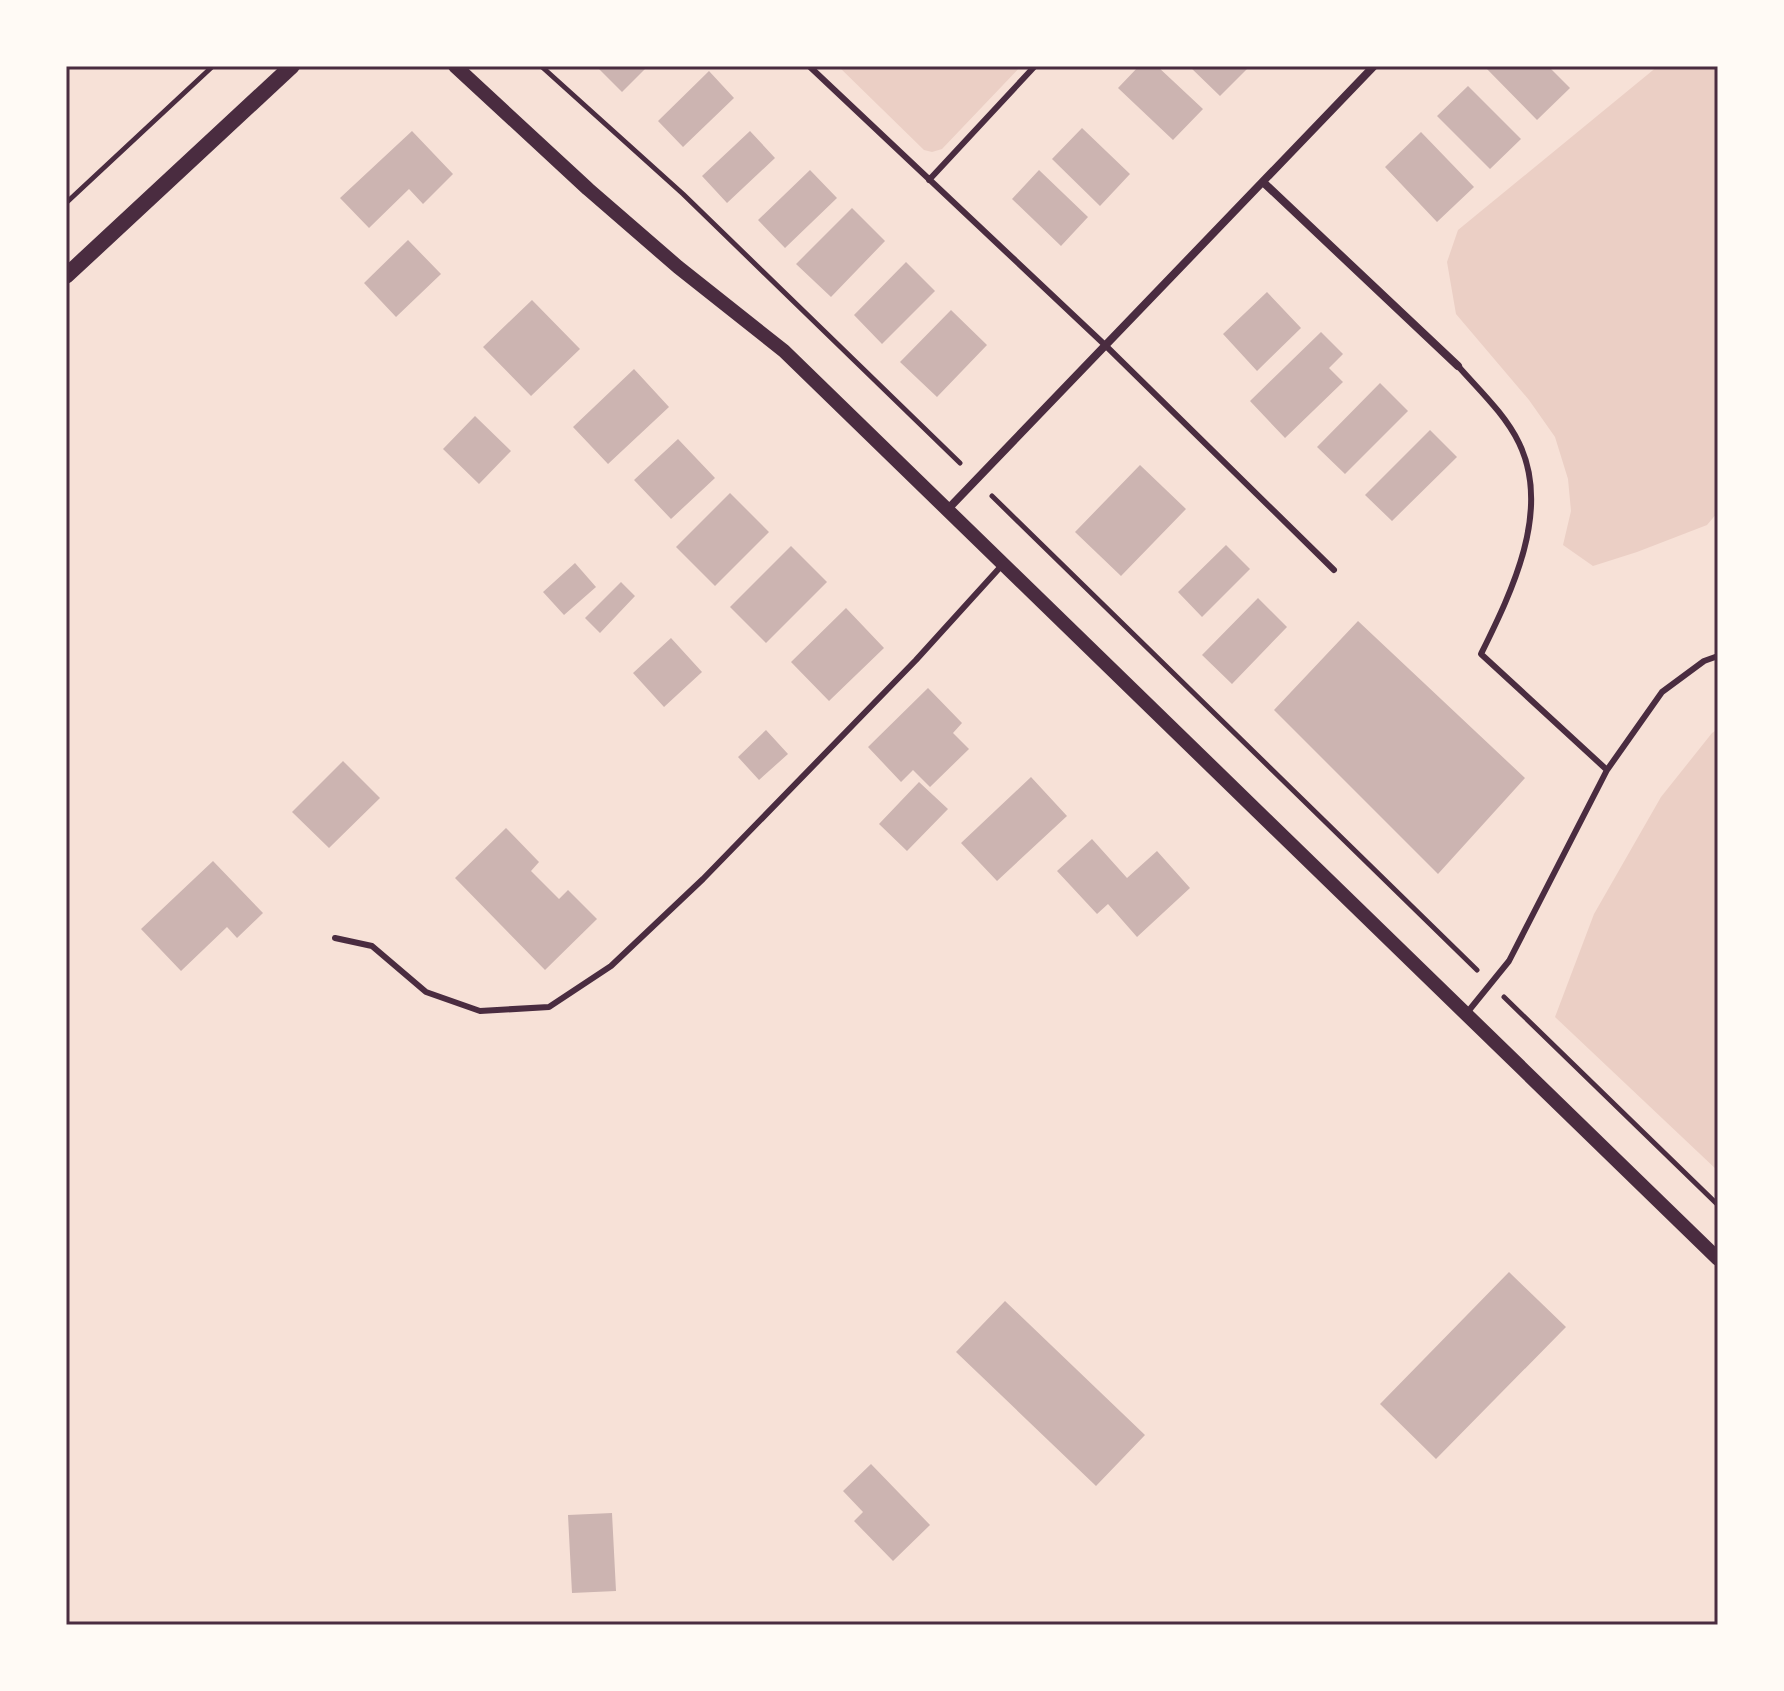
<svg xmlns="http://www.w3.org/2000/svg" width="1784" height="1691" font-family="'Noto Serif',serif">
	<style>
		.green { fill: #ebcfc5 }
		.building { fill: #ccb4b1 }
		.lines { fill: none; stroke-linecap: round; stroke-linejoin: round }
		.path { stroke: #4a2c40; stroke-width: 5 }
		.service { stroke: #4a2c40; stroke-width: 6 }
		.minor { stroke: #4a2c40; stroke-width: 8 }
		.tertiary { stroke: #4a2c40; stroke-width: 14 }
		.secondary { stroke: #4a2c40; stroke-width: 16 }
		.neatline { fill: none; stroke: #4a2c40; stroke-width: 3 }
	</style>
	<rect width="100%" height="100%" fill="#f7e1d7"/>
	<path class="green" d="M838,66H1021L942,149L932,152L924,150Z
		M1658,66H1718V512L1707,525L1637,552L1593,566L1563,545L1571,511L1568,479L1555,437L1529,400L1456,314L1447,262L1458,230Z
		M1718,729V1171L1555,1017L1594,914L1661,797L1712,733Z"/>
	<path class="building" d="M596,66H648L622,92Z
		M1139,66H1157L1203,109L1173,140L1118,88Z
		M1189,66H1250L1220,96Z
		M1484,66H1548L1570,88L1537,120Z
		M709,71L734,98L683,147L658,121Z
		M1468,86L1521,139L1490,169L1437,116Z
		M1082,128L1130,174L1100,206L1052,159Z
		M412,131L453,174L423,204L409,189L369,228L340,198Z
		M750,131L775,158L727,203L702,176Z
		M1421,132L1474,187L1437,222L1385,167Z
		M810,170L837,198L785,248L758,220Z
		M1039,170L1088,217L1061,246L1012,199Z
		M852,208L885,241L831,297L796,264Z
		M408,240L441,274L396,317L364,283Z
		M906,262L935,291L882,344L854,315Z
		M1267,292L1301,328L1257,371L1223,334Z
		M532,300L580,349L531,396L483,347Z
		M951,310L987,345L937,397L900,362Z
		M1321,332L1343,354L1329,368L1343,382L1285,438L1250,401Z
		M634,369L669,407L608,464L573,427Z
		M1380,383L1408,411L1345,474L1317,447Z
		M475,416L511,451L479,484L443,449Z
		M1430,430L1457,457L1392,521L1365,495Z
		M678,439L715,478L671,519L634,480Z
		M1140,465L1186,509L1121,576L1075,532Z
		M730,493L769,532L715,586L676,547Z
		M1226,545L1250,569L1202,617L1178,592Z
		M791,546L827,582L766,643L730,607Z
		M575,563L596,587L564,615L543,592Z
		M621,582L635,596L600,633L585,618Z
		M1258,598L1287,627L1232,684L1202,655Z
		M846,608L884,648L829,701L791,662Z
		M1358,621L1525,778L1438,874L1274,710Z
		M671,638L702,672L664,707L633,673Z
		M928,688L962,723L953,733L969,749L930,787L913,770L901,782L868,747Z
		M766,730L788,754L759,780L738,757Z
		M343,761L380,798L329,848L292,812Z
		M1031,777L1067,816L997,881L961,843Z
		M919,782L948,809L907,851L879,824Z
		M506,828L539,862L531,871L559,899L568,890L597,919L545,970L455,878Z
		M1092,839L1127,878L1157,851L1190,888L1137,937L1108,904L1097,914L1057,871Z
		M213,861L263,913L237,938L227,927L181,971L141,929Z
		M1509,1272L1566,1327L1436,1459L1380,1404Z
		M1005,1301L1145,1435L1096,1486L956,1352Z
		M871,1464L930,1525L893,1561L854,1521L863,1512L843,1491Z
		M612,1513L616,1591L572,1593L568,1515Z"/>
	<g class="lines">
		<path class="path" d="M541,66L683,194L960,463
			M66,203L213,66
			M992,496L1477,970
			M1504,997L1718,1205"/>
		<path class="service" d="M809,66L1105,345L1334,570
			M929,180L1035,66
			M1458,366C1479,390 1505,414 1519,443C1552,511 1511,593 1481,654L1607,770
			M335,938L372,946L426,992L480,1011L549,1007L611,966L703,879L916,660L1004,563
			M1466,1014L1509,961L1607,770L1662,692L1704,661L1718,656"/>
		<path class="minor" d="M1263,182L1458,366
			M948,509L1374,66"/>
		<path class="tertiary" d="M455,66L588,189L678,267L784,351L1718,1259"/>
		<path class="secondary" d="M66,276L292,66"/>
	</g>
	<rect width="1784" height="1691" fill="none" stroke="#fffaf5" stroke-width="136"/>
	<rect x="68" y="68" width="1648" height="1555" class="neatline"/>
</svg>
